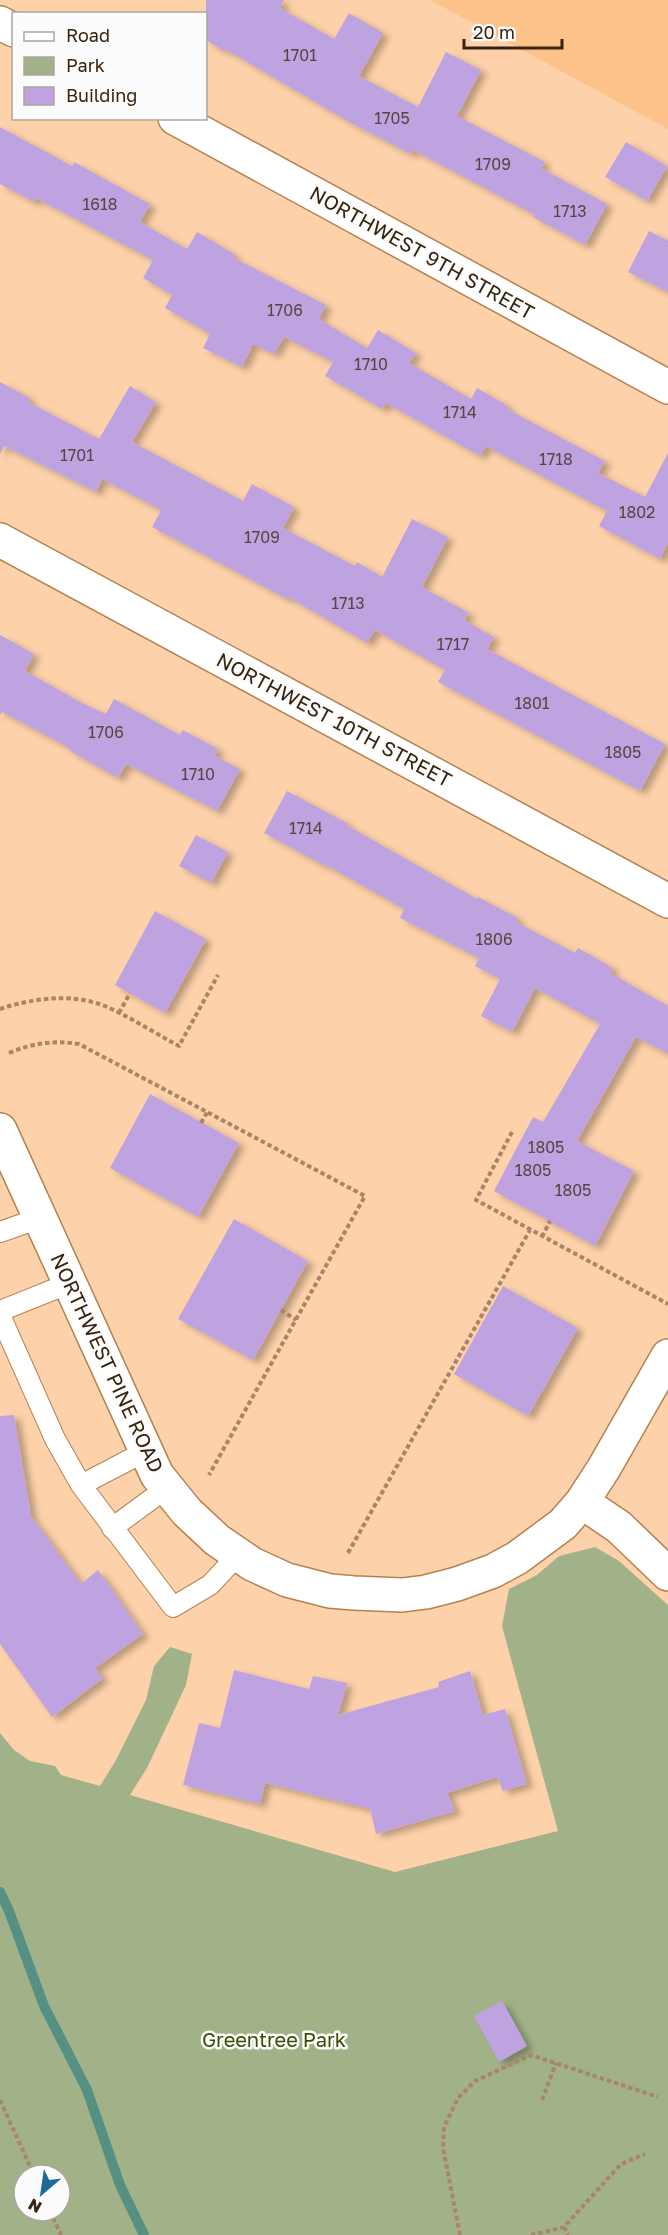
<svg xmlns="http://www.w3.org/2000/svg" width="668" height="2235" font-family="'Golos Text',sans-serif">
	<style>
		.built { fill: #fdc289 }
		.green { fill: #a2b288; fill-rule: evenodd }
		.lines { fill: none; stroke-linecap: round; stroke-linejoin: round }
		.stream { stroke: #569082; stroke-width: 10 }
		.building { fill: #bea3e0; filter: url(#shadow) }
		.service-casing { stroke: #b48251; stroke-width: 22 }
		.minor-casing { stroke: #b48251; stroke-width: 36 }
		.tertiary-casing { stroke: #b48251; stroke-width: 36 }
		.path { stroke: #a78566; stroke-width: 4; stroke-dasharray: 4.5 3; stroke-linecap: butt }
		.service { stroke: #fff; stroke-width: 20 }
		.minor { stroke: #fff; stroke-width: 33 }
		.tertiary { stroke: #fff; stroke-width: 33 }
		.labels { text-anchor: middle; stroke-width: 5; stroke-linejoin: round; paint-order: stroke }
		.number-label { font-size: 16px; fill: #594342 }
		.street-label { font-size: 20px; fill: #37230e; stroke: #fbfbfb }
		.park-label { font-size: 20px; fill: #394c01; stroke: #fbfbfb }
	</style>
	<defs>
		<filter id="shadow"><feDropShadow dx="6" dy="4" stdDeviation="3" flood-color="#0004"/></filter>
	</defs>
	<rect width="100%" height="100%" fill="#fdd1a9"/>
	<path class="built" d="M430,0H668V129Z"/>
	<path class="green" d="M595,1547L619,1561L668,1605V2235H0V1733L14,1750L30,1761L55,1766L61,1775L100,1786L116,1760L146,1700L154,1666L170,1647L192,1654L186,1685L147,1768L130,1795L395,1872L558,1831L502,1626L509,1589L537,1575L559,1556ZM24,2175H60V2211H24Z"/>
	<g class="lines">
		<path class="stream" d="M0,1892L9,1911L44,2006L87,2090L120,2185L144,2235"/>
	</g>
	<path class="building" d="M206,0H284L280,8L334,39L349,13L383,33L359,76L418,107L446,52L481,70L457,116L545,162L541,168L607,204L585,245L533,217L535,215L413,150L411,154L351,123L225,49L224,51L206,40Z
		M0,127L72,166L74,162L150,204L140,222L187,249L197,232L234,254L232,257L326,305L319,319L367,348L378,330L416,353L409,363L471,399L477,388L508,406L507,409L605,461L598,473L645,497L668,453V543L660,559L599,526L607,511L486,446L480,456L386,403L382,409L325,376L333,362L284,337L274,354L253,344L242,367L203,348L210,334L165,308L172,295L143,278L153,260L36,198L34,202L0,184Z
		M626,142L667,166L647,201L605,177Z
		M649,231L668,241V292L628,272Z
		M0,382L30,398L28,402L99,439L130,386L156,402L132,442L243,501L252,484L294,507L283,528L355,566L357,562L382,577L412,519L448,537L422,587L469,613L464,620L494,637L487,649L665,744L640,791L438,682L445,670L375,630L367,643L288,597L287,599L152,527L161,510L102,479L96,492L4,446L0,454Z
		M0,635L34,654L25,671L82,703L106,714L114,699L180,735L183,730L218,749L215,756L240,769L217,811L126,764L118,778L70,751L71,750L62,744L2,712L0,715Z
		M287,791L347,823L346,825L477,899L478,897L518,918L516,922L575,953L578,948L613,968L610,973L668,1006V1054L636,1037L577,1141L634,1171L595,1246L494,1191L533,1117L543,1122L600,1024L535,988L512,1032L481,1016L500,979L475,966L479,958L400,918L404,909L326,865L325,866L264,833Z
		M196,835L228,852L211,883L179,866Z
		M155,911L206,939L165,1013L115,985Z
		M150,1094L239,1143L198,1217L110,1168Z
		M234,1219L308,1261L253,1360L178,1319Z
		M503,1286L578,1328L528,1416L454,1374Z
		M14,1415L31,1516L81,1584L98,1570L143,1634L95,1668L103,1678L52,1717L0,1644V1416Z
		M234,1670L309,1689L313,1676L347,1683L338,1715L439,1687L438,1682L470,1671L483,1715L505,1709L527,1784L503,1791L497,1777L447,1793L455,1811L376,1834L370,1809L265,1783L260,1804L183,1785L199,1723L220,1728Z
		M502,2001L527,2046L499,2062L474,2016Z"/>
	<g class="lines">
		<defs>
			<path id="service" d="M0,1232L40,1218
				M0,1311L70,1283
				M0,1315L55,1439L81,1485L173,1607L210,1585L238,1555
				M81,1485L146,1451
				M112,1528L168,1487"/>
			<path id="minor" d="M0,540L668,901
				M0,1130L157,1475L187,1512L217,1540L252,1564L287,1580L330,1591L354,1593L402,1595L426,1592L457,1584L493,1571L517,1558L563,1524L582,1502L604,1468L668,1356
				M582,1502L619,1527L668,1574"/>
			<path id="tertiary" d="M0,23L14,30
				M175,118L668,387"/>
		</defs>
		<use href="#service" class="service-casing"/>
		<use href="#minor" class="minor-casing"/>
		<use href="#tertiary" class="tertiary-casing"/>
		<path class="path" d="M0,1009C33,998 72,993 105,1006C130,1017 155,1033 179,1046L218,975
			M119,1013L130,993
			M9,1053C33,1043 54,1040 79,1044L365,1196L209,1475
			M201,1123L208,1111
			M512,1132L476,1200L668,1304
			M542,1237L550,1221
			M281,1310L296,1320
			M348,1553L530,1230
			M0,2100L34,2175
			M542,2100L556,2063
			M50,2211L61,2235
			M564,2227L568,2235
			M460,2235L443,2148L444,2127L458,2098L475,2081L531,2055L658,2097
			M531,2235L564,2227L621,2164L645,2154"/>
		<use href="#service" class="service"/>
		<use href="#minor" class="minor"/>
		<use href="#tertiary" class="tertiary"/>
	</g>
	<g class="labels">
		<g class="number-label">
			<text x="300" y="61">1701</text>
			<text x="392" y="124">1705</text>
			<text x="493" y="170">1709</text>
			<text x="100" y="210">1618</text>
			<text x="570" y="217">1713</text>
			<text x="285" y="316">1706</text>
			<text x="371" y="370">1710</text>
			<text x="460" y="418">1714</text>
			<text x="77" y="461">1701</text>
			<text x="556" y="465">1718</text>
			<text x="637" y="518">1802</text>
			<text x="262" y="543">1709</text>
			<text x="348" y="609">1713</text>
			<text x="453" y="650">1717</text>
			<text x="532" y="709">1801</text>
			<text x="106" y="738">1706</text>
			<text x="623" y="758">1805</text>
			<text x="198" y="780">1710</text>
			<text x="306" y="834">1714</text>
			<text x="494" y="945">1806</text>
			<text x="546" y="1153">1805</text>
			<text x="533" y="1176">1805</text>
			<text x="573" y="1196">1805</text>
		</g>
		<g class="street-label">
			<text transform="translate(422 253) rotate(29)" y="7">NORTHWEST 9TH STREET</text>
			<text transform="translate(334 720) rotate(28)" y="7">NORTHWEST 10TH STREET</text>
			<text transform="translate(107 1363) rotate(65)" y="7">NORTHWEST PINE ROAD</text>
		</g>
		<g class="park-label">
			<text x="274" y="2047">Greentree Park</text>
		</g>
	</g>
	<rect x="12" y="12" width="195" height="108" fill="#fbfbfb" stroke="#ada59c" stroke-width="1.5"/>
	<rect x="24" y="32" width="30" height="9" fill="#ffffff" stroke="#ada59c" stroke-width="1.5"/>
	<text x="66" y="42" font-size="18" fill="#37230e">Road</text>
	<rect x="24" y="57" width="30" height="18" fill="#a2b288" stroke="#ada59c" stroke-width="1.5"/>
	<text x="66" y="72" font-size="18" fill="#37230e">Park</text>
	<rect x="24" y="87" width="30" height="18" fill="#bea3e0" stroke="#ada59c" stroke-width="1.5"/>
	<text x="66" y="102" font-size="18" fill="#37230e">Building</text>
	<g transform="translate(42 2193) rotate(209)"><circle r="28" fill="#fbfbfb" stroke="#ada59c" stroke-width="1.5"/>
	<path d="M0-4.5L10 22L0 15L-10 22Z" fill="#1f689c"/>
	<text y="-9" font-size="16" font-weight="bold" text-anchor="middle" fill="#37230e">N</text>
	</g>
	<path d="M464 39v9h98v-9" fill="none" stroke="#37230e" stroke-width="3"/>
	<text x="473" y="39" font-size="18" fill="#37230e" stroke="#fbfbfb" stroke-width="4.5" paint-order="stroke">20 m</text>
</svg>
